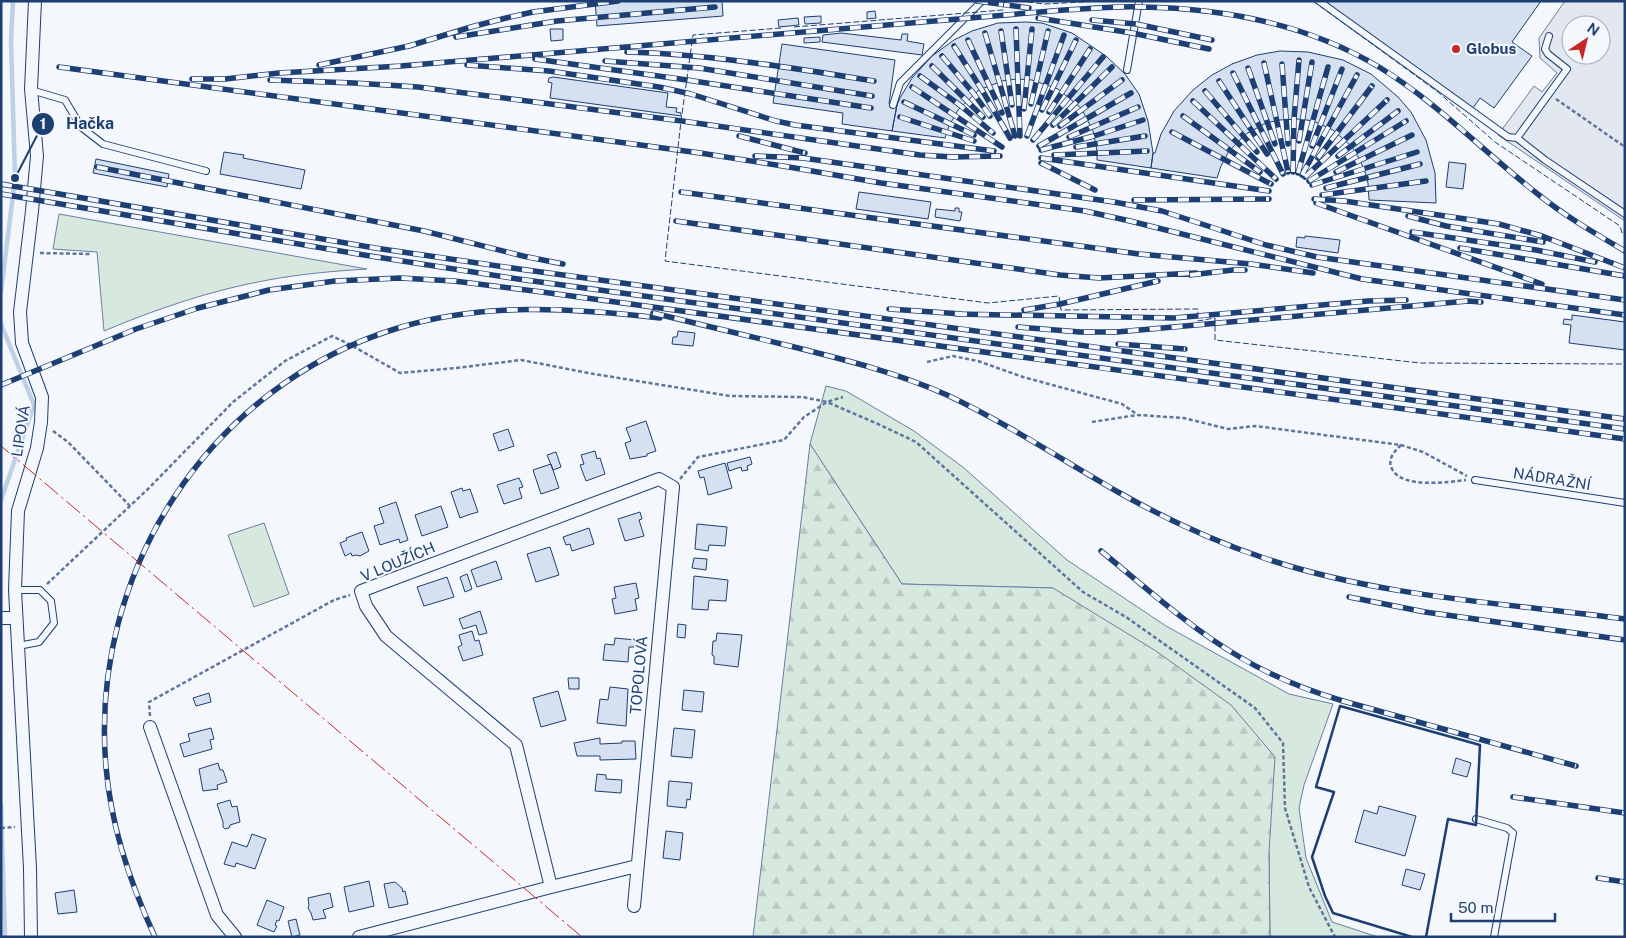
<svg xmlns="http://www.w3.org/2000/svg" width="1626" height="938" font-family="'Public Sans',sans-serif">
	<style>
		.green { fill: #d7e8df; stroke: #687fa3 }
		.forest { fill: url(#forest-firs); stroke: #687fa3 }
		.parking { fill: #e3e8f0; stroke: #687fa3; fill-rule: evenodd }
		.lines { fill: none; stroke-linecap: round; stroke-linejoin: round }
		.stream { stroke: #bed0e5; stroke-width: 4.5 }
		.building { fill: #d5e0f0; stroke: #1d3f73 }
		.lane-casing { stroke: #1d3f73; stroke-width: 8 }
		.street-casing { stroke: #1d3f73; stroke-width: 14 }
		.path { stroke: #5e769c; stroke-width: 2.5; stroke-dasharray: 4 2.5; stroke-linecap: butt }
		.lane { stroke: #f4f7fb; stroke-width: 6 }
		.street { stroke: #f4f7fb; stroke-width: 12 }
		.rail-casing { stroke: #1d3f73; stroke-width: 5.5 }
		.rail { stroke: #f4f7fb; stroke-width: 4; stroke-dasharray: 11; stroke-linecap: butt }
		.fence { stroke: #1d3f73; stroke-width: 1; stroke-dasharray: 6 2.5; stroke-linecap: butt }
		.wall { stroke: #1d3f73; stroke-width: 2.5 }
		.power { stroke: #c62828; stroke-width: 1; stroke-dasharray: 18 4 2.5 4; stroke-linecap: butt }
		.poi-dot { fill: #c62828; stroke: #f4f7fb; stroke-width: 2 }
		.labels { text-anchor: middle; stroke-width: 4; stroke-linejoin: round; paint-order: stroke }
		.poi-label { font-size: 15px; font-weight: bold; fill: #1d3f73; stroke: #f4f7fb; text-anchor: start }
		.street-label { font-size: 15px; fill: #1d3f73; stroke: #f4f7fb }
		.leader { fill: none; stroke: #1d3f73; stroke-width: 2 }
		.callout-dot { fill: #1d3f73; stroke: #f4f7fb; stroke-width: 2 }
		.mark-label { font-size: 15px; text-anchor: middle; font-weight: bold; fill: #fff }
		.callout-label { font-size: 16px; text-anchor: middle; font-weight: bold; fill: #1d3f73; stroke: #f4f7fb; stroke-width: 4; stroke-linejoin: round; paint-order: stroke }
	</style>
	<defs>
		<pattern id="forest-firs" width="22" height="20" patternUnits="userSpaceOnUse" patternTransform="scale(1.25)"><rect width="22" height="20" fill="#d7e8df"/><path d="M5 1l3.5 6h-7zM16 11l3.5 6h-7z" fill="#b8c8c3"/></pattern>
	</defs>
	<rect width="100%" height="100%" fill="#f4f7fb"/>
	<path class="green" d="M59,214L367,269C334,271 301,274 268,280C212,290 156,309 104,331L97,252L53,249Z
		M826,386L846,391L914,431L964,468L1067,560L1166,626L1289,694L1333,704L1304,785L1299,808L1306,858L1332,922L1378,937H1270L1269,852L1053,588L902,584L810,444Z
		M264,523L289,594L254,607L228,535Z"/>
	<path class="forest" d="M810,444L902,584L1053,588L1156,651L1231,705L1275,757L1269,852L1270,937H753Z"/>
	<path class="parking" d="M1565,1H1625V221L1498,135L1534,86L1542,92L1557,73L1540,58L1539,38ZM1571,25H1601V55H1571Z"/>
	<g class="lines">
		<path class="stream" d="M1,292L15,178L11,40L13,1
			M1,324L34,405L1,500
			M1,804L5,937"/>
	</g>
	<path class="building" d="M595,1H722L723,16L597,26Z
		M1324,1H1541L1512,42L1532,56L1494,108L1480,98L1473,108Z
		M875,11L876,18L867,19V12Z
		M821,16V23L805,24L804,17Z
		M798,18L799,25L779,27L778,20Z
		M1026,22L1042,23L1072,33L1106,56L1125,74L1139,94L1148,121L1153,153L1151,168L1097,160V151L1093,131L1081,108L1058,89L1032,80L1017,79L1002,81L979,90L958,110L949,126L945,138L892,131L897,105L900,98L912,78L932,56L954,40L972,31L998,23Z
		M550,29H563V40L551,41Z
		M841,33L901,40L902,34H908L907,41L924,44L922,55L822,42L823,35Z
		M820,37V42L804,43V38Z
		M782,44L895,60L889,104L897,105L892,131L842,124L843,113L773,103Z
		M1280,51L1308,52L1343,60L1371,74L1398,97L1411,112L1426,140L1435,173L1436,203L1369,200L1368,183L1365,172L1360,160L1352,147L1333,130L1313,121L1300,119L1279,120L1266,123L1246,134L1229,151L1221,166L1217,178L1151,168L1153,153H1155L1161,134L1174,111L1193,90L1212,75L1232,64L1257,55Z
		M553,77L668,93L666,107L677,108L676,112L681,113V116L550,98L552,83L548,82L549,78Z
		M224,152L244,155L243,158L305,170L301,189L220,174Z
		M96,159L169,174L167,187L93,173Z
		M1449,162L1466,164L1463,189L1446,187Z
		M859,192L931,202L928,219L856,209Z
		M955,208H959V212H962L960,221L935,217L936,209L955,211Z
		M1305,236L1340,240L1338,253L1296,247L1297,237L1305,238Z
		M1572,315L1625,322V350L1569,343L1571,325L1563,324L1564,319L1572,320Z
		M678,331L695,333L693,346L672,344L673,337H677Z
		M646,421L656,451L647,454V456L630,459L625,443L631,441L626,428Z
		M508,429L514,446L499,451L493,434Z
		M595,451L597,459L600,458L605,474L586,481L580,465L584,464L581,455Z
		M556,452L561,467L553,470L547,455Z
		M750,457L752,464L747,466L748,470L742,471L741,467L729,471L727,463Z
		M725,463L732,488L708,495L704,477L700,478L698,471Z
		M551,464L559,488L541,494L533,470Z
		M519,478L523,487L519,488L522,498L504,504L497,485Z
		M462,488L463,491L470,489L478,512L468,515L460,518L451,492Z
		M396,502L408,540L400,543L399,539L380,545L374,526L384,523L379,508Z
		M441,506L448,527L422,536L415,515Z
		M640,512L642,519L639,520L644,536L625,541L618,519Z
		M697,524L727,527L725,546L709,545L708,551L695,549Z
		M589,528L594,544L572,551L570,544L566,545L563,537Z
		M362,532L369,551L360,556L356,555L352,556L351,553L345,556L340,543L347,540L346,538Z
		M550,547L559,575L536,582L527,554Z
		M694,558L707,559L706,570L692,568Z
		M496,561L502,579L477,587L471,570Z
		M467,574L472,589L465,592L460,577Z
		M694,576L728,580L726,601L709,600L708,610L692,609Z
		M447,577L454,597L424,606L417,587Z
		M636,583L639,598L635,599L637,610L615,614L612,599L616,598L614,587Z
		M480,611L487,633L479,635L476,625L463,629L459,619Z
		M678,624L686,625L685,638L677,637Z
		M472,631L475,641L479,640L483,655L463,661L458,647L462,645L459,635Z
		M717,633L742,635L738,667L714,664V656L712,655L713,641H716Z
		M615,638L635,640L634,647H629L628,662L603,660L605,644L614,645Z
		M568,678H579V689H569Z
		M610,687L628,689L626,726L597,723L600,699L608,700Z
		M684,690L704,692L702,712L682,710Z
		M558,691L566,720L541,727L533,698Z
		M209,693L211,702L196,706L193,698Z
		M211,728L214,739L210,740L212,749L184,757L180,744L190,741L188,734Z
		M674,728L695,730L692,758L671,756Z
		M600,738V744L622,743V741H635L636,759L600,760V756H577L574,743Z
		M1456,758L1471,763L1467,777L1452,773Z
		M218,763L220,770H223L227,782L217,785L218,789L203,791L199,769Z
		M597,774L606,775V779L622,780L621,793L595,791Z
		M669,781L692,783L690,800L687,799L686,808L667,806Z
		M230,800L232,807L237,806L240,822L230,825L229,828L225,829L223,827V822L217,804Z
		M1379,806L1416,816L1405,856L1355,842L1364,810L1377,814Z
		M666,831L683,833L680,860L663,858Z
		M252,834L266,839L255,869L236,863L235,867L224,864L232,842L247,847Z
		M1406,869L1425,874L1420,890L1402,885Z
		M369,881L374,906L349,912L344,887Z
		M395,882L402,888L403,892L405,891L408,904L389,908L384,884Z
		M74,890L77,912L58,914L55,893Z
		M330,893L333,907L323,910L326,918L313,920L311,913L308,908L309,905L308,898Z
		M267,900L284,907L279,921L277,920L275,925L277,926L274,932L257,925Z
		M296,919L300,935L292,937L288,921Z"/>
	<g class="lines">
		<defs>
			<path id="lane" d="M1319,1L1508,137L1517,138L1545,160L1625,214
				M1127,70L1139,1
				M31,90L65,100L81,127L103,144L206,171
				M893,105L900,83L982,1
				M1517,138L1567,69L1548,54L1545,49L1549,36
				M1475,480L1625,503
				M15,590H40L51,601L54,623L39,642L18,646
				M1476,819L1507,828L1513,833L1494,937"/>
			<path id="street" d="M1,618H16
				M150,727L217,915L235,937
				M551,887L516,745L386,636L366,606L361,591L659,479L673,487L634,906
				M31,937L30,868L15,590L18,511L37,448L41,422L42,397L22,343L20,312L32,211L37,156L31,89L35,1
				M359,937L551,887L637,866"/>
		</defs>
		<use href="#lane" class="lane-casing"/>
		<use href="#street" class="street-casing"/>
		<path class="path" d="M1556,99L1625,147
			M40,253L91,254
			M927,362L953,356L978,361L1023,377L1122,404L1138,415L1184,418L1228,429L1255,426L1401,445L1423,452L1467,476
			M1092,422L1137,415
			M53,431L68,442L130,506
			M1401,445C1394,452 1387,459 1392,469C1402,489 1448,482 1466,480
			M680,479L698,457L784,440L804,417L827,402L843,397
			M47,584L148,489L233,402L285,361L332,336L351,345L400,373L456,368L521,360L594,374L730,396L803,397L827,402L878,424L916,442L1083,592L1126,617L1255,708L1283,743L1285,808L1309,887L1335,937
			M150,716L149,702L334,600L350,595
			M1,828L15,827"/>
		<use href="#lane" class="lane"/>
		<use href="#street" class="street"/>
		<defs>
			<path id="rail" d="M977,1L1029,8
				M1038,18L1132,33L1209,49
				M1092,20L1136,24L1212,40
				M1016,29L1020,136
				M1001,31L1012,105
				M985,33L1015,136
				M456,37L557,21L715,7
				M968,40L1002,113
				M954,46L982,90L1010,138
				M627,52C710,54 792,68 874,81
				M942,56L974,94L990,116
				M535,59L687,80L871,108
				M605,61L699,68L872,96
				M1264,63L1288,172
				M1282,64L1288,144
				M319,65L409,46L471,27L506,18L533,12L618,1
				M467,65L549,71L659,87L691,94L776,121L795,125L994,151
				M932,66L983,117
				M59,67L700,153L789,167L881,183L1085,211L1130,221L1362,279L1625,315
				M1248,68L1275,144
				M1233,73L1283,174
				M920,76L961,106L993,133
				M192,79H225L279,73L401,66L1064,10C1089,9 1115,6 1140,7C1223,8 1307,24 1379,67C1438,103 1486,154 1539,195C1565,216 1596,234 1625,251
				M270,80L354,83L418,87L682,121L920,155L953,157L1000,156
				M1219,81L1267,154
				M912,87L1002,147
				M1205,91L1257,152
				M1193,101L1276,179
				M904,102L974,135
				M1031,104L1048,31
				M1024,109L1032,29
				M1042,110L1076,40
				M1049,112L1090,49
				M1183,116L1260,172
				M900,117L974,141
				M1053,125L1112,67
				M1060,126L1122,80
				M1172,132L1271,184
				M739,136L805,153
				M1027,136L1064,35
				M1069,137L1138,107
				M1033,140L1103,57
				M1299,141L1312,62
				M1039,146L1131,93
				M1312,146L1342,69
				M1076,147L1145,136
				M1041,150L1094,136L1143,120
				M1054,155L1147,151
				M755,156L803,158L1114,202L1162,211L1266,245L1317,257L1625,300
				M1338,156L1398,111
				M1041,158L1269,191
				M1318,158L1372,86
				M1041,163L1095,190
				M97,167L424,231L523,256L563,264
				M1293,172L1294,119L1299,60
				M1336,172L1412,135
				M1298,173L1328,67
				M1302,175L1357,75
				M1305,177L1387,100
				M1309,181L1406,121
				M1,184L375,248L519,269L1625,419
				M1312,185L1417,152
				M1326,188L1420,164
				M681,192L1139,254L1251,264L1313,273
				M1,194L364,255L518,279L1625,429
				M1322,195L1426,181
				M1314,199L1344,201L1499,224L1542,236L1625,268
				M1134,200L1269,199
				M1316,203L1542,284
				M1408,216L1446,226L1543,242
				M676,221L1060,275L1099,278L1196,273
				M1412,232L1536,250L1595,262
				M1460,248L1625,276
				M1190,275L1233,270H1245
				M889,309L962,314
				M1024,310L1060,304L1158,281
				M653,313C700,324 747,336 794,347C846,360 898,373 947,395C1006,423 1061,459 1118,492C1164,518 1213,541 1264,558C1379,597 1505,603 1625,619
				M956,314L1174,318L1368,301L1406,300
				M1018,327L1080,332H1117L1468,301L1481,302
				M1118,344L1185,349
				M1,385L136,329L198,308L269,290L335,281L400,278L454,281L542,292L1625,439
				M1101,551C1145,587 1189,627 1238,656C1271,676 1306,690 1343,701L1576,766
				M1349,597L1425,612L1625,640
				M1513,797L1625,813
				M1598,878L1625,882
				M155,937C130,883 111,827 106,767C89,572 210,385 398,328C483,302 573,308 660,318"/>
		</defs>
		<use href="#rail" class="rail-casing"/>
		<use href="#rail" class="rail"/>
		<path class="fence" d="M1019,1L1045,4L1101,1
			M1313,1L1438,92L1495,142L1620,226L1622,233L1625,234
			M794,27L1003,10L1004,1
			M781,28L693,35L681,121L665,261L988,303L1059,296L1061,310L1198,309V321L1215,318V340L1420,363L1625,364"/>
		<path class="wall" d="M1412,937L1333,913L1325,896L1312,857L1334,792L1316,787L1340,706L1480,745L1476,825L1448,819L1426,937"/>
		<path class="power" d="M1,446L582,937"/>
	</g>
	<circle class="poi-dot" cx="1456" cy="49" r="5"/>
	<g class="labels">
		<g class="poi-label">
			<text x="1466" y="54">Globus</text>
		</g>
		<g class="street-label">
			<text transform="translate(21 431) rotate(-81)" y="5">LIPOVÁ</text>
			<text transform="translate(1552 479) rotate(9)" y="5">NÁDRAŽNÍ</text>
			<text transform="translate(398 562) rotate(-23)" y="5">V LOUŽÍCH</text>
			<text transform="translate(639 675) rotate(-85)" y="5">TOPOLOVÁ</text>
		</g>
	</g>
	<path class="leader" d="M15 178L43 124"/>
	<g class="callout-dot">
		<circle cx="15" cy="178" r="5"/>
		<circle cx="43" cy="124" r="12"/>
	</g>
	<g class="mark-label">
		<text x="43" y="129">1</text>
	</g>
	<g class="callout-label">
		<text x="90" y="129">Hačka</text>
	</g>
	<rect width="1626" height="938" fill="none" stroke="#1d3f73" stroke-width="5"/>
	<g transform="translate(1586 40) rotate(35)"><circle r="24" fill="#f4f7fb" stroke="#9eadc5"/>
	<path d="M0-4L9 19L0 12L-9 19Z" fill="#c62828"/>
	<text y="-8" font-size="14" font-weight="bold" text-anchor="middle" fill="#1d3f73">N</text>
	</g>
	<path d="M1451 913v8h104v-8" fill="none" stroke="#1d3f73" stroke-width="2.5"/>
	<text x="1458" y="913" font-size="15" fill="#1d3f73" stroke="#f4f7fb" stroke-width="4" paint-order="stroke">50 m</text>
</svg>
